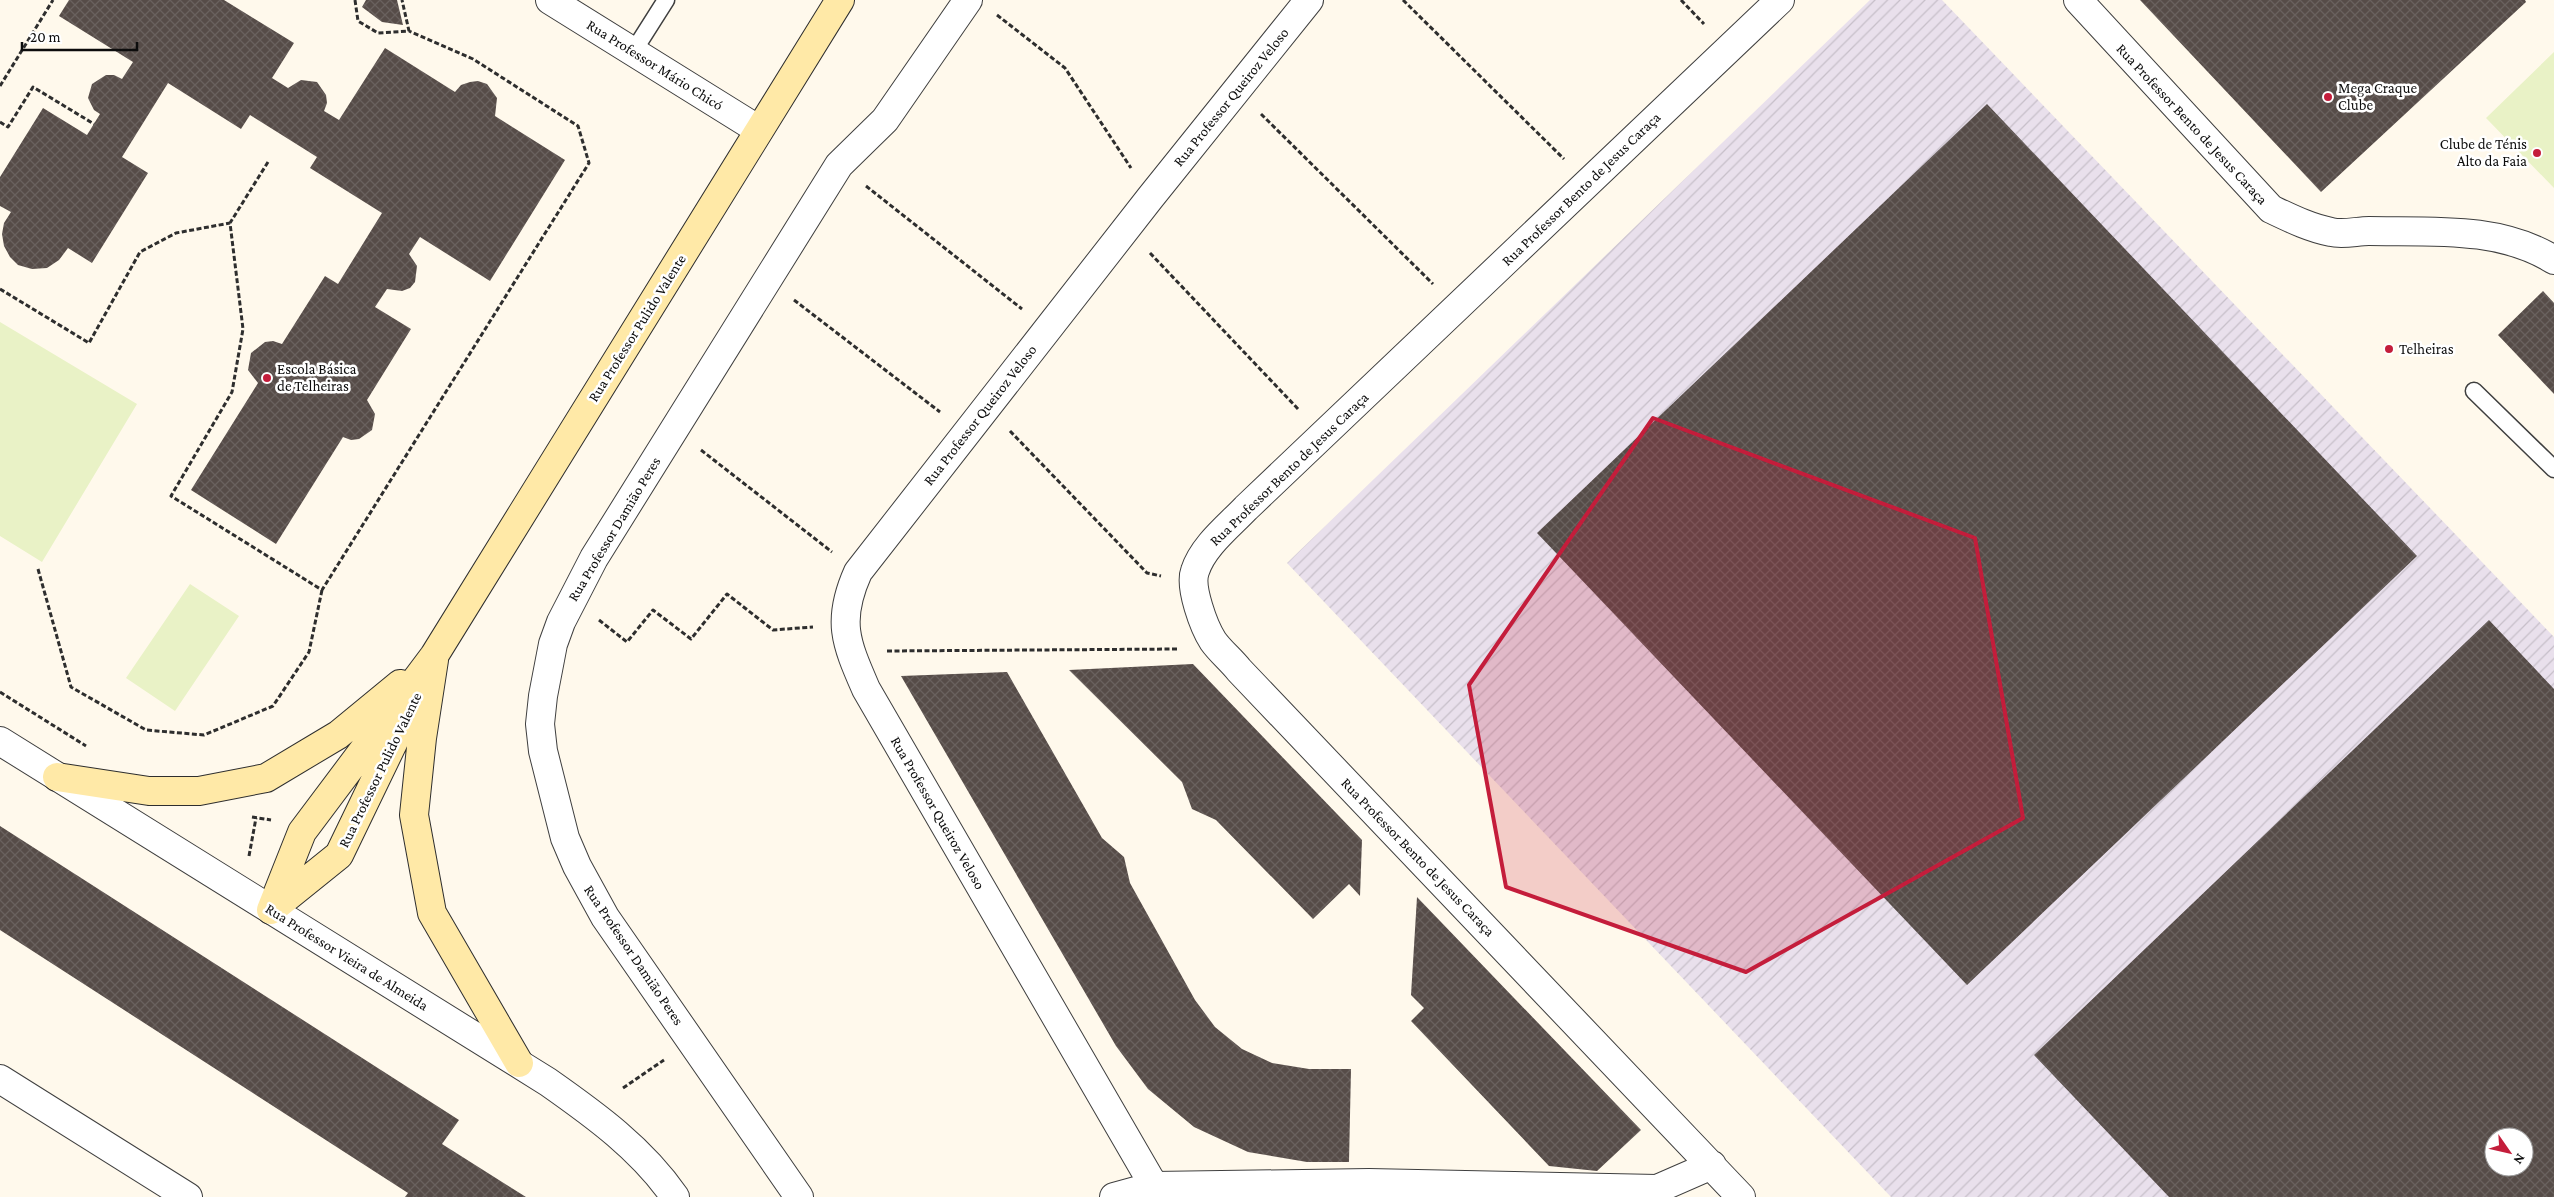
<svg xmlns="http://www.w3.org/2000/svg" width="2554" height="1197" font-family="'Crimson Pro',serif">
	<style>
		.industrial { fill: url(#industrial-furrows); fill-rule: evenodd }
		.pitch { fill: #e9f2c6 }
		.building { fill: url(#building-cross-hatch); fill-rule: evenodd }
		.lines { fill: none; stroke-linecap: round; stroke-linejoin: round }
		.service-casing { stroke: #3f3f3f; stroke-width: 19 }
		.minor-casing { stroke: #3f3f3f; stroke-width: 30 }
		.tertiary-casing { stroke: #3f3f3f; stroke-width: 30 }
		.secondary-casing { stroke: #2e2e2e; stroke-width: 30 }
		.path { stroke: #2e2e2e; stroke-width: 3; stroke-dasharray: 5 2.5; stroke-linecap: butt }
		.service { stroke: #fff; stroke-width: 16 }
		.minor { stroke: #fff; stroke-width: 28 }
		.tertiary { stroke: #fff; stroke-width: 28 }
		.secondary { stroke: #ffe9a7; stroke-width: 28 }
		.marked { fill: #c41d3b; fill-opacity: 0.2; stroke: #c41d3b; stroke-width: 4; stroke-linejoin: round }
		.poi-dot { fill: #c41d3b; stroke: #fff; stroke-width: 2 }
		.labels { text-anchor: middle; stroke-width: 5; stroke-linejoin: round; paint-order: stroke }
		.street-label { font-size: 15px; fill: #0c0c0c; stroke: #fff }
		.poi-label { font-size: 15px; fill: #0c0c0c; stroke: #fff; text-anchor: start }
	</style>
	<defs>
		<pattern id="industrial-furrows" width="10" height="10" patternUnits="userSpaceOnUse" patternTransform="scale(1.25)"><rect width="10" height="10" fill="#e9e0ec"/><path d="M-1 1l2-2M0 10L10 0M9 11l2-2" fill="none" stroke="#c7bfc9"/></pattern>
		<pattern id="building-cross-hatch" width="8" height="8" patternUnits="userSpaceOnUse" patternTransform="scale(1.25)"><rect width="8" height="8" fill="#564c48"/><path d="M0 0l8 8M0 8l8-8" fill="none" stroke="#69615e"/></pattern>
	</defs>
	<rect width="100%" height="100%" fill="#fff9ec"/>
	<path class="industrial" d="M1870,0H1942L2554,637V1197H1891L1287,563ZM2494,1137H2524V1167H2494Z"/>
	<path class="pitch" d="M2554,52V188L2486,118Z
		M0,322L137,404L42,562L0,536Z
		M190,584L239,616L175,711L126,678Z"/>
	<path class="building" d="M69,0H224L294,43L272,78L288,88L301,80L317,82L326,95L327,103L324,111L339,120L385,48L455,92L461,85L470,82L478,81L487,84L497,98L495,116L565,160L490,281L420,237L409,254L417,266L415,282L410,288L402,291L387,289L375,307L411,329L367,400L375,414L372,430L359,439L351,440L343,437L276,544L191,490L258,383L248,370L251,353L265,342L273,341L282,344L325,276L338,284L382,213L310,168L317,157L250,115L241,129L168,83L122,157L148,173L92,263L68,248L59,260L47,268L32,269L18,265L10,257L4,246L2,234L4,223L11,212L0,206V177L43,108L87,135L100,114L94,110L88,98L92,84L106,75H114L122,79L133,62L59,16Z
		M366,0H397L403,25L382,22L362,7Z
		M2140,0H2525L2526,2L2321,192Z
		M1987,104L2417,556L1967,985L1537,533Z
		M2543,291L2554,303V394L2498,335Z
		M2489,620L2554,689V1197H2169L2034,1055ZM2494,1137H2524V1167H2494Z
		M1193,664L1362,840L1360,896L1349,884L1313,919L1216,820L1192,809L1182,782L1069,670Z
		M1007,672L1102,838L1124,857L1130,883L1195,1000L1215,1027L1242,1049L1272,1063L1309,1069H1351L1349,1162H1307L1248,1152L1194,1127L1148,1089L1116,1046L901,676Z
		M0,826L459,1120L442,1144L526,1197H405L408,1193L0,930Z
		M1417,897L1641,1130L1597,1171L1549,1166L1411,1021L1424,1008L1411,995Z"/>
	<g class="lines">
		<defs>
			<path id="service" d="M633,52L666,0
				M2474,391L2554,469"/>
			<path id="minor" d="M550,0L759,130
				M2078,0L2271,209C2290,218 2310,228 2331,232C2343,235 2357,231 2369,231C2431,232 2500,226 2554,260
				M0,1079L188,1197
				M1154,1186L866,689C846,643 836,621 858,572L1150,198L1309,0
				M799,1197L605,917L577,866L565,838L543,751L540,724L543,696L553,644L561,622L594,558L839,165L885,120L968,0
				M1114,1197L1154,1186L1369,1183L1657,1189L1712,1165
				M1741,1197L1239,670C1231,660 1220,651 1213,641C1204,627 1189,587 1195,571C1203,546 1229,526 1246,508L1780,0"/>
			<path id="tertiary" d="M0,741L548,1082C595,1115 642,1149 675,1197"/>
			<path id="secondary" d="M434,660L422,738L414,815L432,913L519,1063
				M57,777L149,791H199L266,778L338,735L400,684
				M272,909L339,855L409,710
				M271,910L302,832L434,656L840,0"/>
		</defs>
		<use href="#service" class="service-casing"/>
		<use href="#minor" class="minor-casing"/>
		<use href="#tertiary" class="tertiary-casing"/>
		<use href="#secondary" class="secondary-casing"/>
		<path class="path" d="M355,0L358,21L378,33L409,31L402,0
			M1403,0L1564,159
			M1681,0L1704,24
			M997,15L1065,68L1131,168
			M0,86L53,0
			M1261,114L1433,284
			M0,122L8,127L33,87L94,124
			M268,162L230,223L243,329L232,392L171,496L322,590L589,163L578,126L473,59L409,31
			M866,186L1022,309
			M1150,253L1299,410
			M0,289L89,343L140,252L176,233L230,223
			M794,300L940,412
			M1010,431L1147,573L1161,576
			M701,450L832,552
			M38,569L71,687L146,730L204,735L273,706L309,652L322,590
			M599,620L627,642L653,610L691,639L727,594L773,630L813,627
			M887,651L1178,649
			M0,692L86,746
			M252,817L271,820
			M249,856L256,818
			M623,1088L664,1060"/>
		<use href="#service" class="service"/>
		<use href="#minor" class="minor"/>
		<use href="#tertiary" class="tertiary"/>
		<use href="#secondary" class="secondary"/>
	</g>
	<path class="marked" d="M1653,418L1975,538L2023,818L1746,972L1506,887L1469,685Z"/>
	<g class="poi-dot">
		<circle cx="2328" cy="97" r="5"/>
		<circle cx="2537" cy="153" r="5"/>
		<circle cx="2389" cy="349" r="5"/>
		<circle cx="267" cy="378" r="5"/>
	</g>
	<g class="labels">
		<g class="street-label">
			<text transform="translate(655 65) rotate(32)" y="5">Rua Professor Mário Chicó</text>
			<text transform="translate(1231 97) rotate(-51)" y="5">Rua Professor Queiroz Veloso</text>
			<text transform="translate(2192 124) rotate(47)" y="5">Rua Professor Bento de Jesus Caraça</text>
			<text transform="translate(1581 189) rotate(-44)" y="5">Rua Professor Bento de Jesus Caraça</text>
			<text transform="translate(637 328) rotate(-58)" y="5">Rua Professor Pulido Valente</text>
			<text transform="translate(980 415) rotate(-52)" y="5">Rua Professor Queiroz Veloso</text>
			<text transform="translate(1289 469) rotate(-44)" y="5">Rua Professor Bento de Jesus Caraça</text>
			<text transform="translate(614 529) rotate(-59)" y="5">Rua Professor Damião Peres</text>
			<text transform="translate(380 770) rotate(-64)" y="5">Rua Professor Pulido Valente</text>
			<text transform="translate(938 813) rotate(60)" y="5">Rua Professor Queiroz Veloso</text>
			<text transform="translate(1418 857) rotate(46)" y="5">Rua Professor Bento de Jesus Caraça</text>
			<text transform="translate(634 955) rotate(56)" y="5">Rua Professor Damião Peres</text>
			<text transform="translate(347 957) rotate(32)" y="5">Rua Professor Vieira de Almeida</text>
		</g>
		<g class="poi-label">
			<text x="2338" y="93">Mega Craque<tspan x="2338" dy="17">Clube</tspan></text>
			<text x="2527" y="149" text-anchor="end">Clube de Ténis<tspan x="2527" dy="17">Alto da Faia</tspan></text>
			<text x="2399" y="354">Telheiras</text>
			<text x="277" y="374">Escola Básica<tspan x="277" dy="17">de Telheiras</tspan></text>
		</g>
	</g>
	<g transform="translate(2509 1152) rotate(124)"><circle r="24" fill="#ffffff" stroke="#9e9e9e"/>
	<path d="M0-4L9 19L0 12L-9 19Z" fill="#c41d3b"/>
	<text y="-8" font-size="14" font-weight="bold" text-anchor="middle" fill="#0c0c0c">N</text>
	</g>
	<path d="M22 42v8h115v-8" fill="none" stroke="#0c0c0c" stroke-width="2.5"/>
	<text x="30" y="42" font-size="15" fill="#0c0c0c" stroke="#ffffff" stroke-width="4" paint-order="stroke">20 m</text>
</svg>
